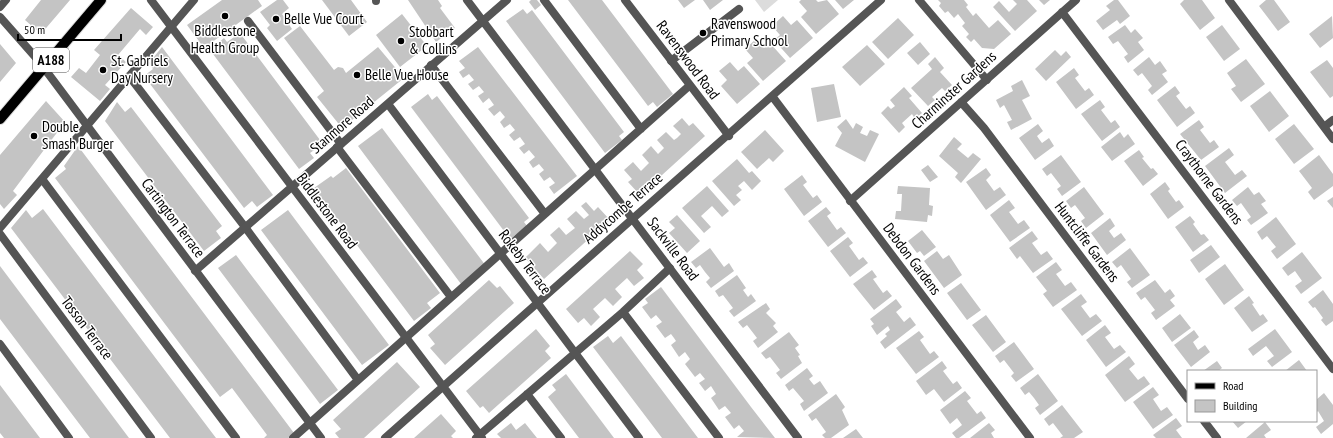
<svg xmlns="http://www.w3.org/2000/svg" width="1333" height="438" font-family="'PT Sans Narrow',sans-serif">
	<style>
		.green { fill: #dcdcdc }
		.building { fill: #c4c4c4 }
		.lines { fill: none; stroke-linecap: round; stroke-linejoin: round }
		.primary-casing { stroke: #dbdbdb; stroke-width: 12 }
		.service { stroke: #555; stroke-width: 8 }
		.minor { stroke: #555; stroke-width: 8 }
		.primary { stroke: #000; stroke-width: 10 }
		.poi-dot { fill: #000; stroke: #fff; stroke-width: 1.5 }
		.labels { text-anchor: middle; stroke-width: 3; stroke-linejoin: round; paint-order: stroke }
		.shield { fill: #fff; stroke: #4c4c4c; stroke-width: 1 }
		.shield-label { font-size: 14px; font-weight: bold; fill: #000 }
		.poi-label { font-size: 15px; fill: #000; stroke: #fff; text-anchor: start }
		.street-label { font-size: 15px; fill: #000; stroke: #fff }
	</style>
	<rect width="100%" height="100%" fill="#fff"/>
	<path class="green" d="M755,0H778L764,12Z"/>
	<path class="building" d="M41,0H70L41,34L25,20Z
		M222,0H258L262,6L204,48L187,25Z
		M277,0H283L289,8L282,14L292,29L277,41L267,28L270,25L260,12Z
		M322,0H351L367,22L349,36Z
		M408,0H438L442,6L440,8L455,28L436,42Z
		M531,0H537L541,5L535,10L529,2Z
		M568,0H602L673,94L657,107L653,102L648,106Z
		M678,0H695L684,8Z
		M703,0H723L710,10Z
		M801,0H816L818,2L827,0L839,14L816,34L801,17L807,11L799,2Z
		M835,0H854L843,9Z
		M938,0H964L968,5L966,7L973,16L976,13L989,28L998,20L1011,34L994,49L982,48L974,39L971,42L966,37L969,34L962,26L965,23L958,14L954,18L948,11L945,13L939,6L941,3Z
		M1013,0H1027L1037,11L1015,31L993,7L999,1L1009,12L1017,4Z
		M1039,0H1050L1044,5Z
		M1114,0H1118L1130,16L1120,24L1117,20L1103,30L1096,21L1110,10L1106,6Z
		M1184,0H1202L1215,18L1200,30L1180,4Z
		M1266,0H1274L1290,22L1278,31L1259,6Z
		M131,8L153,27L146,35L140,29L118,55L126,62L105,85L110,89L100,101L71,77L79,68L86,73L100,55L94,50Z
		M523,9L527,14L532,10L624,132L619,136L622,140L605,153L506,21Z
		M402,14L427,46L400,67L376,35Z
		M783,16L791,25L797,20L813,38L790,58L774,40L780,35L772,26Z
		M1332,16L1333,38L1320,48L1309,34Z
		M898,18L914,35L888,59L872,42Z
		M1125,25L1131,33L1135,29L1143,38L1138,42L1144,50L1128,63L1124,57L1128,54L1118,41L1113,44L1108,37Z
		M1222,25L1240,49L1224,61L1206,37Z
		M300,26L334,70L338,67L343,68L346,73L378,47L404,78L342,128L317,97L324,91L284,38Z
		M240,33L323,144L310,153L314,158L299,169L210,50L224,38L227,42Z
		M756,39L764,48L770,43L786,61L763,81L747,63L753,58L745,49Z
		M920,42L930,54L918,65L907,53Z
		M0,44L16,63L0,82Z
		M867,45L885,64L860,86L842,67Z
		M162,47L273,195L257,207L252,201L244,208L144,76L153,69L149,63Z
		M478,47L577,176L554,194L549,187L555,183L550,177L544,181L539,174L544,170L539,164L533,168L529,162L535,157L529,150L524,154L519,148L525,144L520,137L514,141L509,135L515,130L510,124L504,128L500,122L505,117L500,111L494,116L488,109L494,105L489,98L483,103L478,96L484,92L479,86L473,90L468,84L474,80L469,74L463,78L459,72L465,68L459,61Z
		M1055,50L1061,56L1066,51L1071,57L1046,81L1035,69Z
		M935,57L944,68L940,72L952,85L945,91L942,88L932,97L935,100L928,106L911,88L932,69L928,64Z
		M1149,57L1155,65L1160,61L1167,71L1162,74L1168,82L1152,95L1148,90L1152,86L1142,73L1138,76L1133,70Z
		M1246,59L1265,84L1241,102L1231,89L1236,86L1227,73Z
		M1327,60L1333,68V96L1330,98L1310,72Z
		M730,62L738,71L744,66L760,84L737,104L721,86L727,80L719,71Z
		M1074,68L1079,75L1075,78L1085,91L1089,88L1094,95L1076,109L1056,82Z
		M1022,80L1030,96L1022,100L1032,119L1011,130L1007,122L1012,120L1004,105L1000,108L996,100L1013,91L1011,86Z
		M834,84L841,117L817,122L811,88Z
		M1175,86L1180,93L1176,96L1186,109L1190,106L1195,113L1177,127L1157,100Z
		M904,87L912,96L909,98L922,113L915,119L912,114L902,123L905,127L899,133L881,113L888,106L891,109L895,106L890,100Z
		M1270,91L1289,116L1269,132L1250,106Z
		M428,94L432,100L437,96L529,218L524,222L527,226L510,239L411,107Z
		M1100,100L1105,107L1101,110L1111,123L1115,120L1120,127L1102,141L1081,114Z
		M46,101L65,122L13,191L17,195L4,209L0,204V155Z
		M117,102L125,112L131,107L222,226L216,231L221,238L204,251L105,121Z
		M682,118L689,126L693,123L705,136L640,195L628,182L632,179L624,170L633,162L641,171L649,163L642,155L651,146L658,154L664,148L657,140L666,132L674,140L677,138L681,134L673,126Z
		M846,119L853,129L856,123L863,127L860,133L867,136L870,130L879,134L865,162L835,146L842,133L837,127Z
		M1199,120L1204,127L1200,130L1210,143L1214,140L1219,147L1201,160L1180,134Z
		M1038,124L1043,131L1037,136L1039,139L1042,143L1049,138L1054,146L1035,160L1019,138Z
		M1294,124L1314,149L1294,164L1275,139Z
		M382,128L486,266L461,284L358,146Z
		M765,130L784,151L773,162L769,158L757,169L741,152Z
		M1120,132L1124,138L1128,134L1135,144L1112,161L1101,147Z
		M954,137L962,144L957,149L968,158L973,153L981,159L961,183L955,177L958,173L939,156Z
		M78,146L294,433L288,438H264L267,435L232,388L220,397L55,178L66,169L64,166Z
		M1229,148L1234,155L1225,162L1235,175L1242,170L1247,176L1225,193L1205,166Z
		M1139,150L1144,157L1142,158L1151,169L1153,168L1158,174L1143,186L1124,161Z
		M1061,155L1081,182L1062,196L1057,189L1061,186L1051,173L1047,176L1042,169Z
		M1319,155L1333,174V186L1314,200L1308,192L1312,188L1299,171Z
		M737,159L749,173L752,171L761,181L752,190L744,181L738,186L742,190L736,195L741,200L734,206L712,181Z
		M928,165L938,177L930,182L921,170Z
		M346,168L440,293L427,303L431,308L414,321L314,188L331,176L333,178Z
		M986,168L991,175L986,180L994,191L1000,187L1006,195L986,210L966,182Z
		M802,175L807,182L803,185L813,198L817,195L822,202L804,216L784,189Z
		M1165,182L1170,189L1168,191L1176,202L1179,200L1184,207L1168,219L1150,194Z
		M707,186L729,211L722,217L712,206L701,216L711,227L704,233L682,208Z
		M898,186L930,188L929,205L933,206L932,216L928,215L927,222L895,219L896,211H901L902,194H897Z
		M1084,187L1104,214L1086,228L1081,221L1085,218L1075,205L1071,208L1066,201Z
		M1248,187L1254,195L1259,192L1266,201L1261,204L1268,213L1251,225L1247,220L1251,217L1241,203L1237,206L1232,200Z
		M1333,197V208L1327,201Z
		M1009,200L1015,208L1009,212L1018,224L1024,220L1030,228L1010,242L990,215Z
		M586,202L594,211L598,207L610,220L544,279L525,258L540,243L548,252L557,243L550,235L559,227L566,235L575,228L567,219L576,211L584,219L589,215L581,206Z
		M826,207L831,213L827,216L837,230L841,227L846,233L828,247L808,221Z
		M43,209L216,438H170L11,228L26,210L32,218Z
		M288,210L389,345L362,365L261,230Z
		M677,215L700,241L687,253L669,233L675,228L669,222Z
		M1190,216L1195,222L1193,224L1201,235L1204,234L1209,240L1193,252L1175,227Z
		M1276,217L1296,244L1277,259L1271,251L1276,247L1267,236L1262,240L1257,232Z
		M1110,218L1115,226L1109,231L1114,238L1121,233L1126,240L1107,255L1091,233Z
		M922,230L936,247L924,256L920,251L917,253L908,241Z
		M1032,231L1038,239L1032,243L1041,255L1047,251L1053,259L1033,273L1020,256L1017,259L1009,248Z
		M848,237L853,243L849,246L859,260L863,257L868,263L850,277L830,251Z
		M1211,245L1220,257L1199,273L1190,260Z
		M710,248L724,267L729,263L734,271L711,288L706,282L710,278L705,272L700,265L696,268L691,262Z
		M1130,248L1150,275L1132,288L1127,282L1131,279L1121,265L1117,268L1112,262Z
		M630,251L643,264L637,270L644,278L634,286L627,278L615,289L622,297L613,306L605,298L593,309L600,317L591,326L584,318L578,323L566,309Z
		M937,251L943,259L949,255L962,275L944,288L924,261Z
		M1302,252L1322,278L1301,294L1295,286L1302,281L1295,271L1288,276L1282,268Z
		M236,255L338,390L320,404L218,268Z
		M1056,262L1062,270L1056,274L1065,286L1071,282L1077,290L1053,307L1043,294L1047,291L1036,277Z
		M1225,264L1244,290L1224,305L1205,279Z
		M0,266L129,438H90L0,319Z
		M872,270L877,277L873,279L883,293L887,290L892,296L874,310L853,284Z
		M737,275L746,288L743,290L748,297L751,294L756,301L734,317L729,311L733,308L723,295L719,297L715,291Z
		M489,280L497,288L500,286L514,303L445,365L430,348L435,344L428,335Z
		M1155,280L1165,293L1170,289L1175,296L1170,300L1175,306L1156,320L1151,313L1155,310L1145,297L1141,300L1136,293Z
		M961,283L981,310L967,320L947,293Z
		M661,287L751,407L775,438L737,437L744,431L739,425L734,429L725,417L731,413L725,406L719,410L711,398L716,394L711,386L705,391L699,383L705,379L700,373L695,377L685,364L690,359L685,352L679,357L671,345L676,341L674,338L671,334L665,338L656,326L662,322L656,315L651,319L642,307L648,303L645,299Z
		M1323,290L1333,304V321L1326,326L1321,320L1323,318L1315,307L1313,308L1308,302Z
		M1081,294L1087,302L1081,306L1090,318L1096,314L1102,321L1082,336L1061,309Z
		M1249,296L1254,303L1252,304L1260,316L1263,314L1268,321L1252,332L1234,308Z
		M896,299L902,307L896,312L904,322L910,317L916,325L885,349L880,342L887,336L885,334L890,330L888,326L877,335L871,326L874,324L870,319Z
		M766,303L770,309L766,313L776,323L773,326L778,332L758,348L753,341L757,338L747,325L743,328L738,322Z
		M1180,314L1191,328L1172,342L1162,328Z
		M986,315L1006,342L993,352L972,325Z
		M1105,325L1111,333L1105,337L1114,349L1120,345L1126,352L1106,367L1086,340Z
		M536,329L550,346L545,351L551,358L489,413L483,406L480,408L466,391Z
		M1275,329L1292,352L1272,367L1267,361L1274,356L1266,346L1253,356L1248,349Z
		M1194,330L1199,337L1193,342L1198,350L1205,345L1210,352L1191,367L1174,345Z
		M919,331L924,337L920,340L930,354L934,351L939,357L916,374L896,348Z
		M789,332L799,345L795,348L800,355L798,356L802,363L781,379L776,373L780,370L770,357L766,359L761,353Z
		M608,336L613,343L621,336L698,438H662L593,347Z
		M1014,342L1034,369L1016,382L1011,376L1014,373L1004,360L1000,363L995,356Z
		M1129,356L1135,364L1129,369L1138,380L1144,376L1150,384L1125,402L1105,375Z
		M1299,360L1307,371H1285Z
		M942,361L947,368L943,371L953,384L957,381L962,388L944,402L934,389L926,395L916,381Z
		M1217,361L1222,368L1218,371H1203Z
		M397,362L420,387L364,438H339L335,433L341,429L333,420Z
		M807,368L813,376L809,379L813,384L814,385L820,381L828,393L804,411L800,404L804,401L793,388L789,391L785,385Z
		M566,374L614,438H579L548,397L556,390L552,385Z
		M1038,374L1058,401L1040,415L1035,408L1039,405L1034,398L1029,392L1025,395L1020,388Z
		M0,385L40,438H4L0,433Z
		M1153,387L1159,395L1153,399L1161,411L1167,407L1173,415L1153,429L1133,402Z
		M965,391L971,398L967,401L977,414L981,411L986,418L959,438H956L952,433L962,425L957,418L950,424L940,410Z
		M1324,393L1333,405V424L1321,434L1316,427L1324,421L1318,411L1316,413V400Z
		M836,394L845,407L842,410L849,425L831,438H825L822,435L826,432L816,418L812,421L808,415Z
		M1062,405L1083,432L1074,438H1060L1063,436L1053,423L1049,426L1044,419Z
		M441,414L456,431L451,436L453,438H414Z
		M1176,418L1182,426L1176,430L1182,438H1156L1153,435Z
		M1232,421H1247L1238,428Z
		M1265,422L1271,430L1264,435L1266,438H1246Z
		M511,423L516,430L525,423L537,438H501L497,434Z
		M989,423L995,430L991,433L994,438H970Z
		M856,429L863,438H843Z"/>
	<g class="lines">
		<defs>
			<path id="primary" d="M0,119L101,0"/>
		</defs>
		<use href="#primary" class="primary-casing"/>
		<path class="service" d="M376,0V1
			M544,0L641,129
			M0,7L6,0
			M248,21L341,144
			M671,61L739,9
			M431,65L545,214
			M129,76L245,227L358,380
			M337,147L451,297
			M42,179L236,438
			M0,228L194,0
			M623,312L719,438
			M0,344L69,438
			M527,394L561,438
			M293,438L689,86
			M476,438L623,312L670,268"/>
		<path class="minor" d="M151,0L482,438
			M467,0L798,438
			M625,0L729,136
			M919,0L987,80
			M1229,0L1333,139
			M1062,12L1333,369
			M0,17L38,60L321,438
			M772,96L1030,438
			M961,102L984,128L1188,399
			M388,104L639,438
			M1324,127L1333,120
			M850,201L1076,0
			M0,234L151,438
			M195,271L507,0
			M1204,421L1217,438
			M385,438C550,291 715,146 881,0"/>
		<use href="#primary" class="primary"/>
	</g>
	<g class="poi-dot">
		<circle cx="225" cy="16" r="4"/>
		<circle cx="276" cy="19" r="4"/>
		<circle cx="703" cy="33" r="4"/>
		<circle cx="401" cy="41" r="4"/>
		<circle cx="103" cy="70" r="4"/>
		<circle cx="357" cy="75" r="4"/>
		<circle cx="34" cy="136" r="4"/>
	</g>
	<g class="labels">
		<rect class="shield" x="33" y="48" width="36" height="24" rx="3"/>
		<g class="shield-label">
			<text x="51" y="65">A188</text>
		</g>
		<g class="poi-label">
			<text x="284" y="24">Belle Vue Court</text>
			<text x="711" y="29">Ravenswood<tspan x="711" dy="17">Primary School</tspan></text>
			<text x="225" y="36" text-anchor="middle">Biddlestone<tspan x="225" dy="17">Health Group</tspan></text>
			<text x="409" y="37">Stobbart<tspan x="409" dy="17">&amp; Collins</tspan></text>
			<text x="111" y="66">St. Gabriels<tspan x="111" dy="17">Day Nursery</tspan></text>
			<text x="365" y="80">Belle Vue House</text>
			<text x="42" y="132">Double<tspan x="42" dy="17">Smash Burger</tspan></text>
		</g>
		<g class="street-label">
			<text transform="translate(688 60) rotate(53)" y="5">Ravenswood Road</text>
			<text transform="translate(954 90) rotate(-42)" y="5">Charminster Gardens</text>
			<text transform="translate(342 125) rotate(-41)" y="5">Stanmore Road</text>
			<text transform="translate(1209 182) rotate(53)" y="5">Craythorne Gardens</text>
			<text transform="translate(623 208) rotate(-41)" y="5">Addycombe Terrace</text>
			<text transform="translate(327 211) rotate(53)" y="5">Biddlestone Road</text>
			<text transform="translate(173 218) rotate(53)" y="5">Cartington Terrace</text>
			<text transform="translate(1087 242) rotate(53)" y="5">Huntcliffe Gardens</text>
			<text transform="translate(673 249) rotate(53)" y="5">Sackville Road</text>
			<text transform="translate(912 259) rotate(53)" y="5">Debdon Gardens</text>
			<text transform="translate(525 262) rotate(53)" y="5">Rokeby Terrace</text>
			<text transform="translate(87 328) rotate(53)" y="5">Tosson Terrace</text>
		</g>
	</g>
	<rect x="1187" y="370" width="130" height="52" fill="#ffffff" stroke="#999999"/>
	<rect x="1195" y="383" width="20" height="6" fill="#000000" stroke="#999999"/>
	<text x="1223" y="390" font-size="12" fill="#000000">Road</text>
	<rect x="1195" y="400" width="20" height="12" fill="#c4c4c4" stroke="#999999"/>
	<text x="1223" y="410" font-size="12" fill="#000000">Building</text>
	<path d="M18 34v6h103v-6" fill="none" stroke="#000000" stroke-width="2"/>
	<text x="24" y="34" font-size="12" fill="#000000" stroke="#ffffff" stroke-width="3" paint-order="stroke">50 m</text>
</svg>
